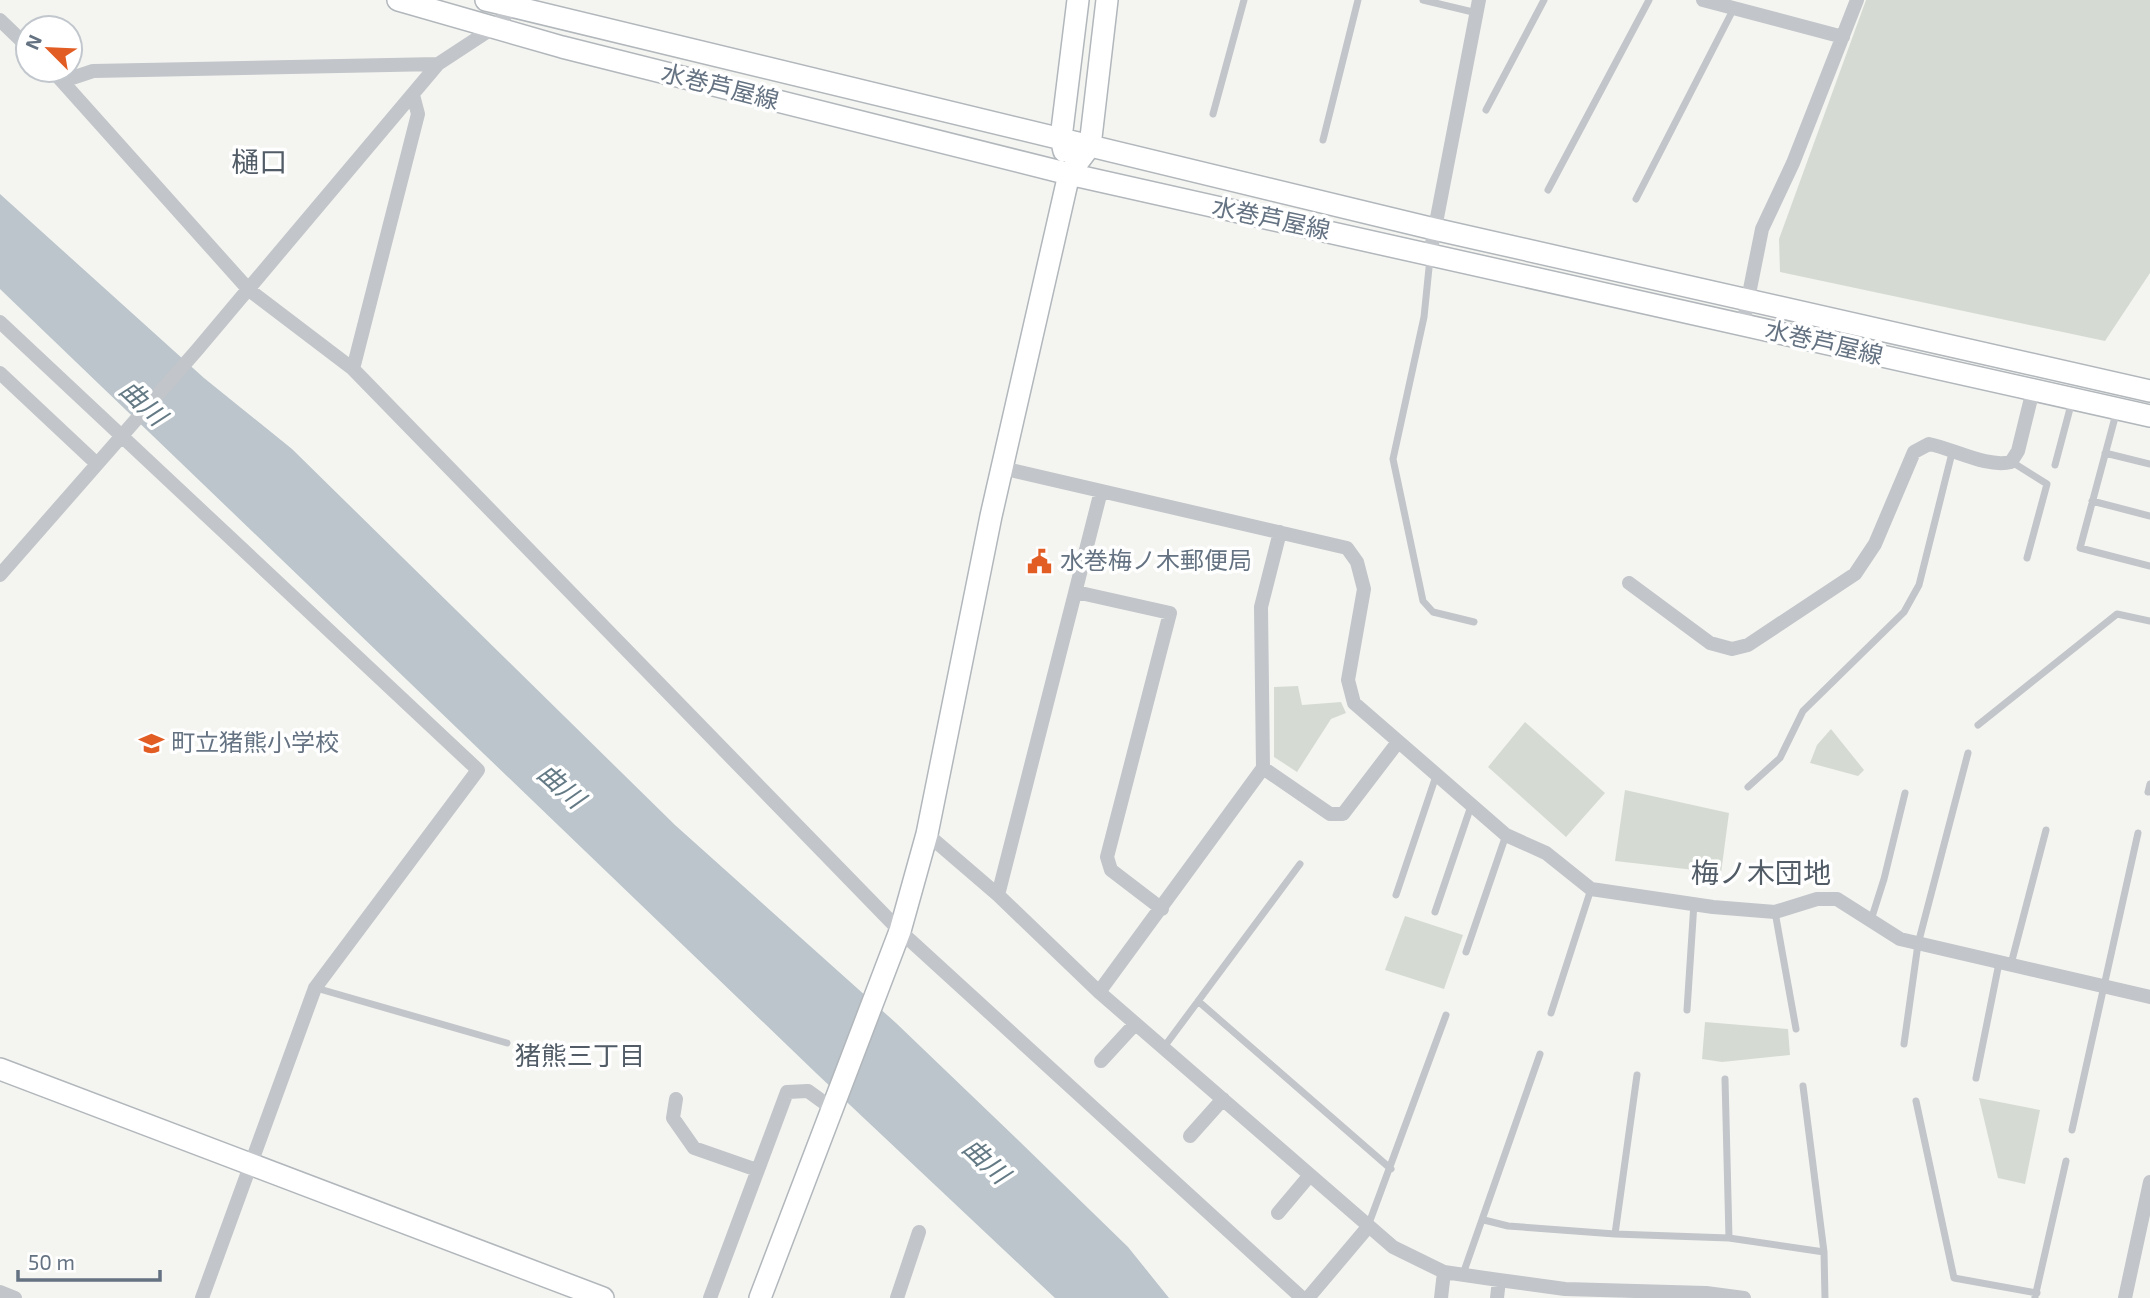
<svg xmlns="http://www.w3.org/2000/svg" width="2150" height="1298" font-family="'Exo 2','Noto Sans JP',sans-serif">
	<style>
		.green { fill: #d5dbd2 }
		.water { fill: #bbc5cb }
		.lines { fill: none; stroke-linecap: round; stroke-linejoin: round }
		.secondary-casing { stroke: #b2b7bc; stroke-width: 24 }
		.lane { stroke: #c2c5c9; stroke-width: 7 }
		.street { stroke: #c2c5c9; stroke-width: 14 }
		.secondary { stroke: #fff; stroke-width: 21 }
		.labels { text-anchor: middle; stroke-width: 7; stroke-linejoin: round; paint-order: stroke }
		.street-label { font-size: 24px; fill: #647282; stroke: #fff }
		.poi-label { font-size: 24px; fill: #647282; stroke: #fff; text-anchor: start }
		.water-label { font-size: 26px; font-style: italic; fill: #647a85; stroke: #fff }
		.neighbourhood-label { font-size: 26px; fill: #515c67; stroke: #fff }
		.quarter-label { font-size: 28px; fill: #515c67; stroke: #fff }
	</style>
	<rect width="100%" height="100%" fill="#f4f5f1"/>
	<path class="green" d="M1866,0H2150V273L2105,341L1780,272L1779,239Z
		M1298,686L1302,705L1341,702L1346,713L1331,719L1297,772L1274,757V687Z
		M1525,722L1605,793L1566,837L1488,767Z
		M1831,729L1864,770L1858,776L1810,763L1817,745Z
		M1625,790L1729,813L1721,873L1615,861Z
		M1405,916L1463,935L1444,989L1385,970Z
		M1705,1022L1788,1029L1790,1055L1722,1062L1702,1059Z
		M1979,1098L2040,1110L2025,1184L1998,1178Z"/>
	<path class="water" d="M0,194L204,378L292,449L675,825L896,1023L1018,1140L1128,1247L1169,1298H1055L816,1073L0,289Z"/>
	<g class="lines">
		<defs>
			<path id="secondary" d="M398,0L562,47L1069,174L2150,416
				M486,0L1434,229L2150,391
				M1064,151L1061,138L1078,0
				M0,1069L603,1298
				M760,1298L900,931L927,834L991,516L1069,174L1090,146L1107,0"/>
		</defs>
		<use href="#secondary" class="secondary-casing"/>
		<path class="lane" d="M1423,0L1477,13
			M1486,110L1544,0
			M1213,114L1244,0
			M1323,140L1358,0
			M1548,190L1649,0
			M1636,199L1734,8
			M1430,258L1424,317L1393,459L1423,601L1433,612L1474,622
			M2117,410L2080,548L2150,566
			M2105,453L2150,464
			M2012,462L2047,484L2027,558
			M2055,465L2072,401
			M2092,501L2150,516
			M1978,725L2117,614L2150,621
			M1748,787L1780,758L1803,711L1904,612L1919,585L1953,449
			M2148,792L2150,784
			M1396,895L1436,776
			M1435,912L1471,806
			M1775,912L1796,1029
			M1871,920L1884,879L1905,793
			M1466,952L1506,835
			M2011,964L2046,830
			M316,988L507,1043
			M1198,1001L1391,1169
			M1687,1010L1694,903
			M1551,1013L1591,889
			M1904,1044L1918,944L1968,753
			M1164,1047L1300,864
			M1976,1078L1999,963
			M1803,1086L1824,1252L1825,1298
			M1916,1101L1954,1278L2037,1293
			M2072,1130L2138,833
			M1484,1220L1508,1226L1615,1234L1637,1075
			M1368,1226L1446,1015
			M1615,1234L1729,1238L1725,1079
			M1729,1238L1824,1252
			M1463,1274L1540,1054
			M2035,1297L2066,1161"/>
		<path class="street" d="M1703,0L1843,37
			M0,20L28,47
			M52,70L249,290L353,369L900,931L1302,1298
			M63,81L93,71L438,64
			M1430,254L1479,0
			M0,322L478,770L315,988L202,1298
			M1743,324L1762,229L1793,163L1857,0
			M353,369L418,114L413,95
			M0,373L97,464
			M1002,468L1347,548L1357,562L1364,589L1348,680L1354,703L1506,835L1546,853L1591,889L1713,907L1775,912L1817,899H1837L1900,939L2150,997
			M0,575L197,350L438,64L496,26L518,1
			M1629,583L1710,643L1732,649L1748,645L1855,574L1875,544L1914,452L1929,444C1954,449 1987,468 2011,462L2018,451L2033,390
			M1076,592L1170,613L1107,857L1111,870L1162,909
			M1263,768L1330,814H1343L1398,742
			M927,834L998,895L1099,992L1393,1247L1444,1272L1499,1280L1565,1289L1706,1293L1744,1298
			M998,895L1101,491
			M1099,992L1263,768L1261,607L1280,532
			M1101,1061L1135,1024
			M676,1099L673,1118L694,1148L757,1170
			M1190,1136L1223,1099
			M1278,1213L1310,1175
			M0,1292L15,1298
			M710,1298L787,1092L808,1091L830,1107
			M897,1298L919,1232
			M1308,1298L1368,1227
			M1441,1298L1444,1272
			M1497,1298L1499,1280
			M2125,1298L2150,1182"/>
		<use href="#secondary" class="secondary"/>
	</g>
	<defs>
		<symbol id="civic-bare" viewBox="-9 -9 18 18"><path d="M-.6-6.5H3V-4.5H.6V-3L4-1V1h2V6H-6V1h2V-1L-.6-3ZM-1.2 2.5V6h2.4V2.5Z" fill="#e25d24" stroke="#fff" stroke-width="2.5" paint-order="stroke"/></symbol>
		<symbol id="school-bare" viewBox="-9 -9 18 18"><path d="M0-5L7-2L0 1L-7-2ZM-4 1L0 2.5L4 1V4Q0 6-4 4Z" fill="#e25d24" stroke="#fff" stroke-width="2.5" paint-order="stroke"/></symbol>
	</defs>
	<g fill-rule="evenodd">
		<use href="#civic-bare" x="1022" y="544" width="35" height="35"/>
		<use href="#school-bare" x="134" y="726" width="35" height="35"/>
	</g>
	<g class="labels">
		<g class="street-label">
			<text transform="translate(720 87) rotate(14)" y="8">水巻芦屋線</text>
			<text transform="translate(1271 219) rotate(12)" y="8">水巻芦屋線</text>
			<text transform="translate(1824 343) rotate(13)" y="8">水巻芦屋線</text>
		</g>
		<g class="poi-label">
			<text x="1060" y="569">水巻梅ノ木郵便局</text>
			<text x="171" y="751">町立猪熊小学校</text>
		</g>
		<g class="water-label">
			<text transform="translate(143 403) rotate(43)" y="9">曲川</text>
			<text transform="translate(561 786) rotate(41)" y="9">曲川</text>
			<text transform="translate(986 1161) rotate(43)" y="9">曲川</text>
		</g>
		<g class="neighbourhood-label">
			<text x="580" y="1065">猪熊三丁目</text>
		</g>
		<g class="quarter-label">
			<text x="259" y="172">樋口</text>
			<text x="1761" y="883">梅ノ木団地</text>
		</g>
	</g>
	<g transform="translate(49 49) rotate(294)"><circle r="33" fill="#ffffff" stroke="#c1c7cd" stroke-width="2"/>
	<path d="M0-5L12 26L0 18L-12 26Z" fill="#e25d24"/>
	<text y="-10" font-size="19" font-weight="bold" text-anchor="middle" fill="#647282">N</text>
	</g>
	<path d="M18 1270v10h142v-10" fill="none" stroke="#647282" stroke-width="3.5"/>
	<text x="28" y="1270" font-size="21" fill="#647282" stroke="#ffffff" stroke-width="5" paint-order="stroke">50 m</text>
</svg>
